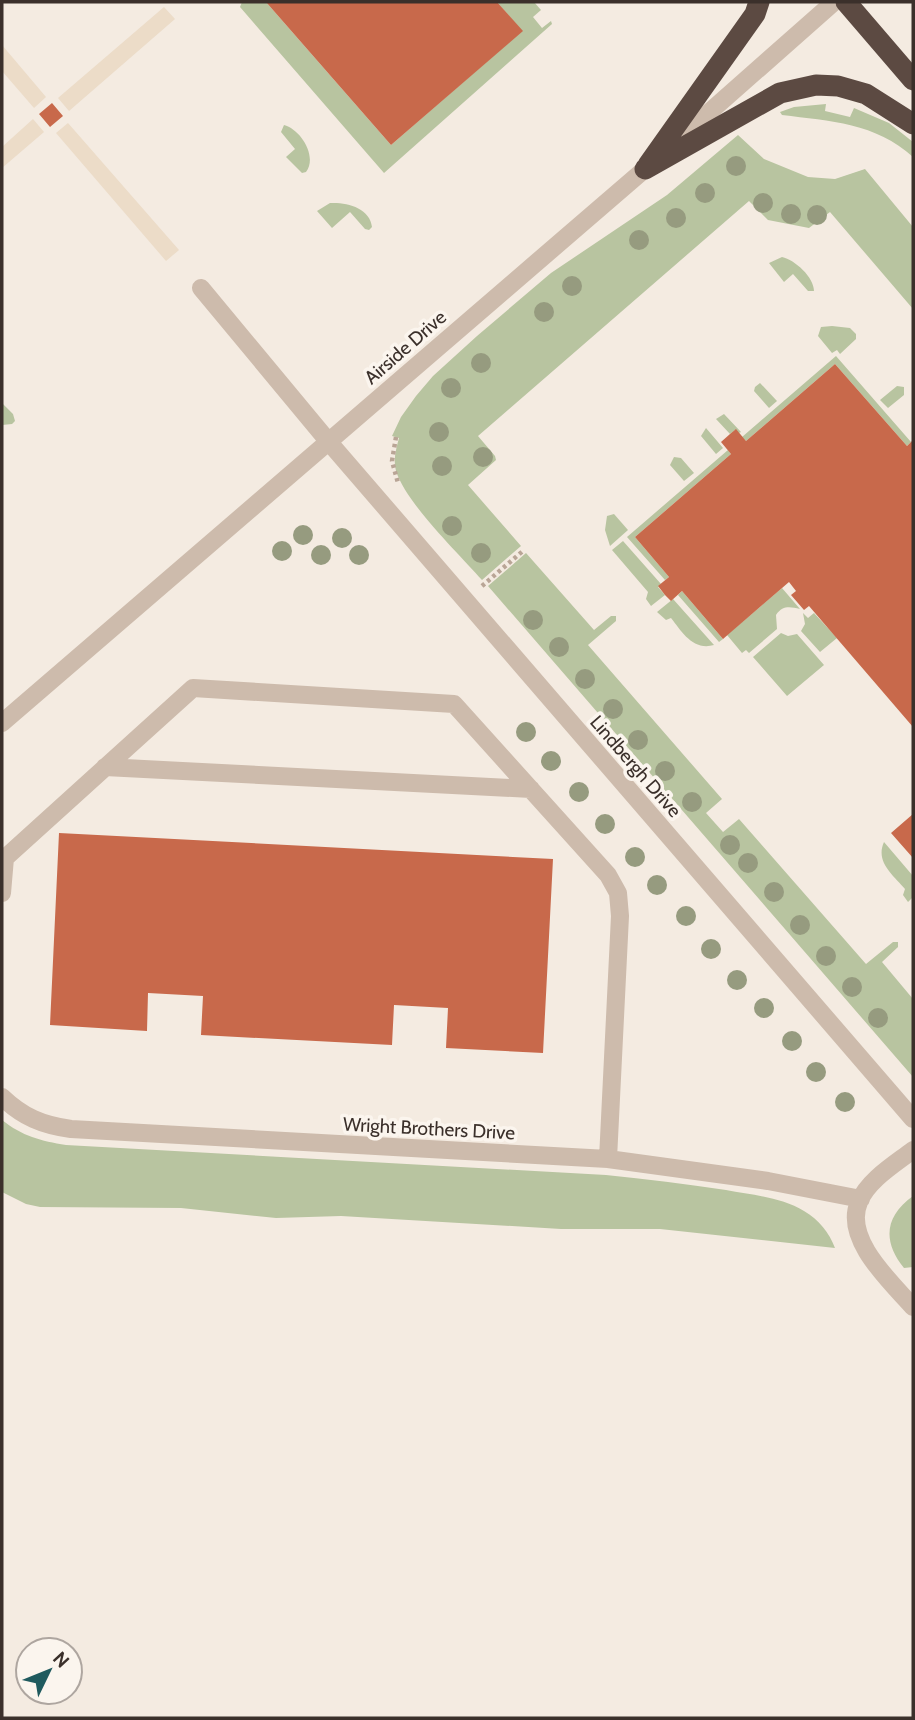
<svg xmlns="http://www.w3.org/2000/svg" width="915" height="1720" font-family="Cabin,sans-serif">
	<style>
		.green { fill: #b8c4a0 }
		.plaza { fill: #ecdcc8 }
		.building { fill: #c8694b }
		.lines { fill: none; stroke-linecap: round; stroke-linejoin: round }
		.path { stroke: #b9a596; stroke-width: 4.5; stroke-dasharray: 3.5 3.5; stroke-linecap: butt }
		.minor { stroke: #cdbbac; stroke-width: 18 }
		.highway { stroke: #5c4a42; stroke-width: 21 }
		.tree { fill: #969b7f }
		.labels { text-anchor: middle; stroke-width: 7; stroke-linejoin: round; paint-order: stroke }
		.street-label { font-size: 19px; fill: #3b302b; stroke: #fbf5ee }
	</style>
	<rect width="100%" height="100%" fill="#f4ebe1"/>
	<path class="green" d="M242,2H266L391,145L522,31L497,2H534L541,10L533,17L542,28L551,21L552,24L384,173L240,7Z
		M826,104L825,111L850,117L854,108L889,123L913,142V157C876,123 830,121 782,115L780,112L794,107Z
		M284,125C300,129 318,156 306,172L302,173L286,157L295,149L281,132Z
		M738,135L764,159L808,177L835,179L865,169L913,227V309L830,212L809,228L768,220L749,201L478,436L495,456L496,460L468,485L521,546L482,580C459,554 406,503 396,471C393,460 396,449 399,438L392,436L401,417L416,396L433,376L477,336L551,273L667,195Z
		M330,203C347,202 370,208 372,227L369,230L365,229L350,212L332,228L317,211Z
		M782,257C795,260 814,277 814,291H808L793,274L784,282L769,263Z
		M832,326L850,328L856,334V339L840,354L837,350L832,353L818,336L821,327Z
		M836,356L911,442L907,446L835,364L746,441L742,437Z
		M760,383L777,401L769,408L754,391L755,387Z
		M897,386L904,387V395L888,408L880,400Z
		M2,403L13,414L15,421L12,424L2,425Z
		M724,414L741,432L739,433L735,430L730,434L716,419Z
		M706,428L723,448L716,454L701,436Z
		M728,450L731,454L635,537L669,577L665,580L627,537Z
		M674,457L681,458L694,473L684,481L670,465Z
		M614,514L628,530L610,546L605,530L607,516Z
		M623,541L661,584L658,587L665,595L651,606L646,599L648,592L612,550Z
		M526,553L594,630L611,616H616V621L588,645L722,799L706,813L723,832L739,819L866,964L893,942H898V947L882,962L913,999V1077L488,586Z
		M782,588L800,609C790,607 783,605 776,615L777,629L749,653L746,650L742,653L727,635Z
		M682,591L723,639L719,642L678,595Z
		M673,599L714,645C693,651 682,632 671,618L666,620L657,612Z
		M803,613L808,618L814,613L837,638L820,652L801,631L805,624Z
		M781,633L788,636L797,634L824,665L787,696L753,657Z
		M884,842L913,876V897L908,902L903,895L905,889C893,875 875,862 884,842Z
		M2,1120C22,1136 41,1141 66,1145L606,1175C646,1179 686,1184 726,1190C752,1195 781,1197 804,1211C819,1220 829,1232 835,1248L660,1229H561L341,1216L276,1218L181,1208L40,1207L26,1204L2,1192Z
		M913,1196V1267L904,1268C882,1241 885,1216 913,1196Z"/>
	<path class="plaza" d="M164,7L175,19L69,111L58,98Z
		M2,45L46,97L34,108L2,71Z
		M33,119L44,132L2,168V147Z
		M68,123L179,250L166,261L56,133Z"/>
	<path class="building" d="M266,2H497L523,31L391,145Z
		M52,103L63,116L50,127L39,114Z
		M835,364L907,446L913,440V727L809,606L804,610L791,595L796,591L789,582L723,639L682,591L671,601L665,595L658,586L669,577L635,537L731,454L721,442L730,434L736,429L746,441Z
		M913,814V858L891,833Z
		M59,833L553,859L543,1053L446,1048L448,1008L394,1005L392,1045L201,1035L203,996L148,993L147,1031L50,1025Z"/>
	<g class="lines">
		<path class="path" d="M396,437L392,461L398,483
			M482,586L524,550"/>
		<path class="minor" d="M201,288L328,441L913,1119
			M2,723L645,169L834,2
			M105,767L531,789
			M2,893L5,858L193,688L454,704L608,875L618,893L620,916L608,1159
			M2,1097C23,1117 42,1125 71,1129L608,1159L768,1181L861,1199
			M913,1150C895,1164 868,1180 859,1202C843,1239 891,1282 913,1307"/>
		<path class="highway" d="M846,2L913,80
			M648,165L755,14L759,2
			M645,169L780,93L816,85L838,86L866,94L913,124"/>
	</g>
	<g class="tree">
		<circle cx="736" cy="166" r="10"/>
		<circle cx="705" cy="193" r="10"/>
		<circle cx="763" cy="203" r="10"/>
		<circle cx="791" cy="214" r="10"/>
		<circle cx="817" cy="215" r="10"/>
		<circle cx="676" cy="218" r="10"/>
		<circle cx="639" cy="240" r="10"/>
		<circle cx="572" cy="286" r="10"/>
		<circle cx="544" cy="312" r="10"/>
		<circle cx="481" cy="363" r="10"/>
		<circle cx="451" cy="388" r="10"/>
		<circle cx="439" cy="432" r="10"/>
		<circle cx="483" cy="457" r="10"/>
		<circle cx="442" cy="466" r="10"/>
		<circle cx="452" cy="526" r="10"/>
		<circle cx="303" cy="535" r="10"/>
		<circle cx="342" cy="538" r="10"/>
		<circle cx="282" cy="551" r="10"/>
		<circle cx="481" cy="553" r="10"/>
		<circle cx="321" cy="555" r="10"/>
		<circle cx="359" cy="555" r="10"/>
		<circle cx="533" cy="620" r="10"/>
		<circle cx="559" cy="647" r="10"/>
		<circle cx="585" cy="679" r="10"/>
		<circle cx="613" cy="709" r="10"/>
		<circle cx="526" cy="732" r="10"/>
		<circle cx="638" cy="740" r="10"/>
		<circle cx="551" cy="761" r="10"/>
		<circle cx="665" cy="771" r="10"/>
		<circle cx="579" cy="792" r="10"/>
		<circle cx="692" cy="802" r="10"/>
		<circle cx="605" cy="824" r="10"/>
		<circle cx="730" cy="845" r="10"/>
		<circle cx="635" cy="857" r="10"/>
		<circle cx="748" cy="863" r="10"/>
		<circle cx="657" cy="885" r="10"/>
		<circle cx="774" cy="892" r="10"/>
		<circle cx="686" cy="916" r="10"/>
		<circle cx="800" cy="925" r="10"/>
		<circle cx="711" cy="949" r="10"/>
		<circle cx="826" cy="956" r="10"/>
		<circle cx="737" cy="980" r="10"/>
		<circle cx="852" cy="987" r="10"/>
		<circle cx="764" cy="1008" r="10"/>
		<circle cx="878" cy="1018" r="10"/>
		<circle cx="792" cy="1041" r="10"/>
		<circle cx="816" cy="1072" r="10"/>
		<circle cx="845" cy="1102" r="10"/>
	</g>
	<g class="labels">
		<g class="street-label">
			<text transform="translate(405 347) rotate(-41)" y="7">Airside Drive</text>
			<text transform="translate(636 766) rotate(49)" y="7">Lindbergh Drive</text>
			<text transform="translate(429 1128) rotate(3)" y="7">Wright Brothers Drive</text>
		</g>
	</g>
	<rect width="915" height="1720" fill="none" stroke="#3b302b" stroke-width="7"/>
	<g transform="translate(49 1671) rotate(47)"><circle r="33" fill="#fbf5ee" stroke="#aea6a0" stroke-width="2"/>
	<path d="M0-5L12 26L0 18L-12 26Z" fill="#1f5a5e"/>
	<text y="-10" font-size="19" font-weight="bold" text-anchor="middle" fill="#3b302b">N</text>
	</g>
</svg>
